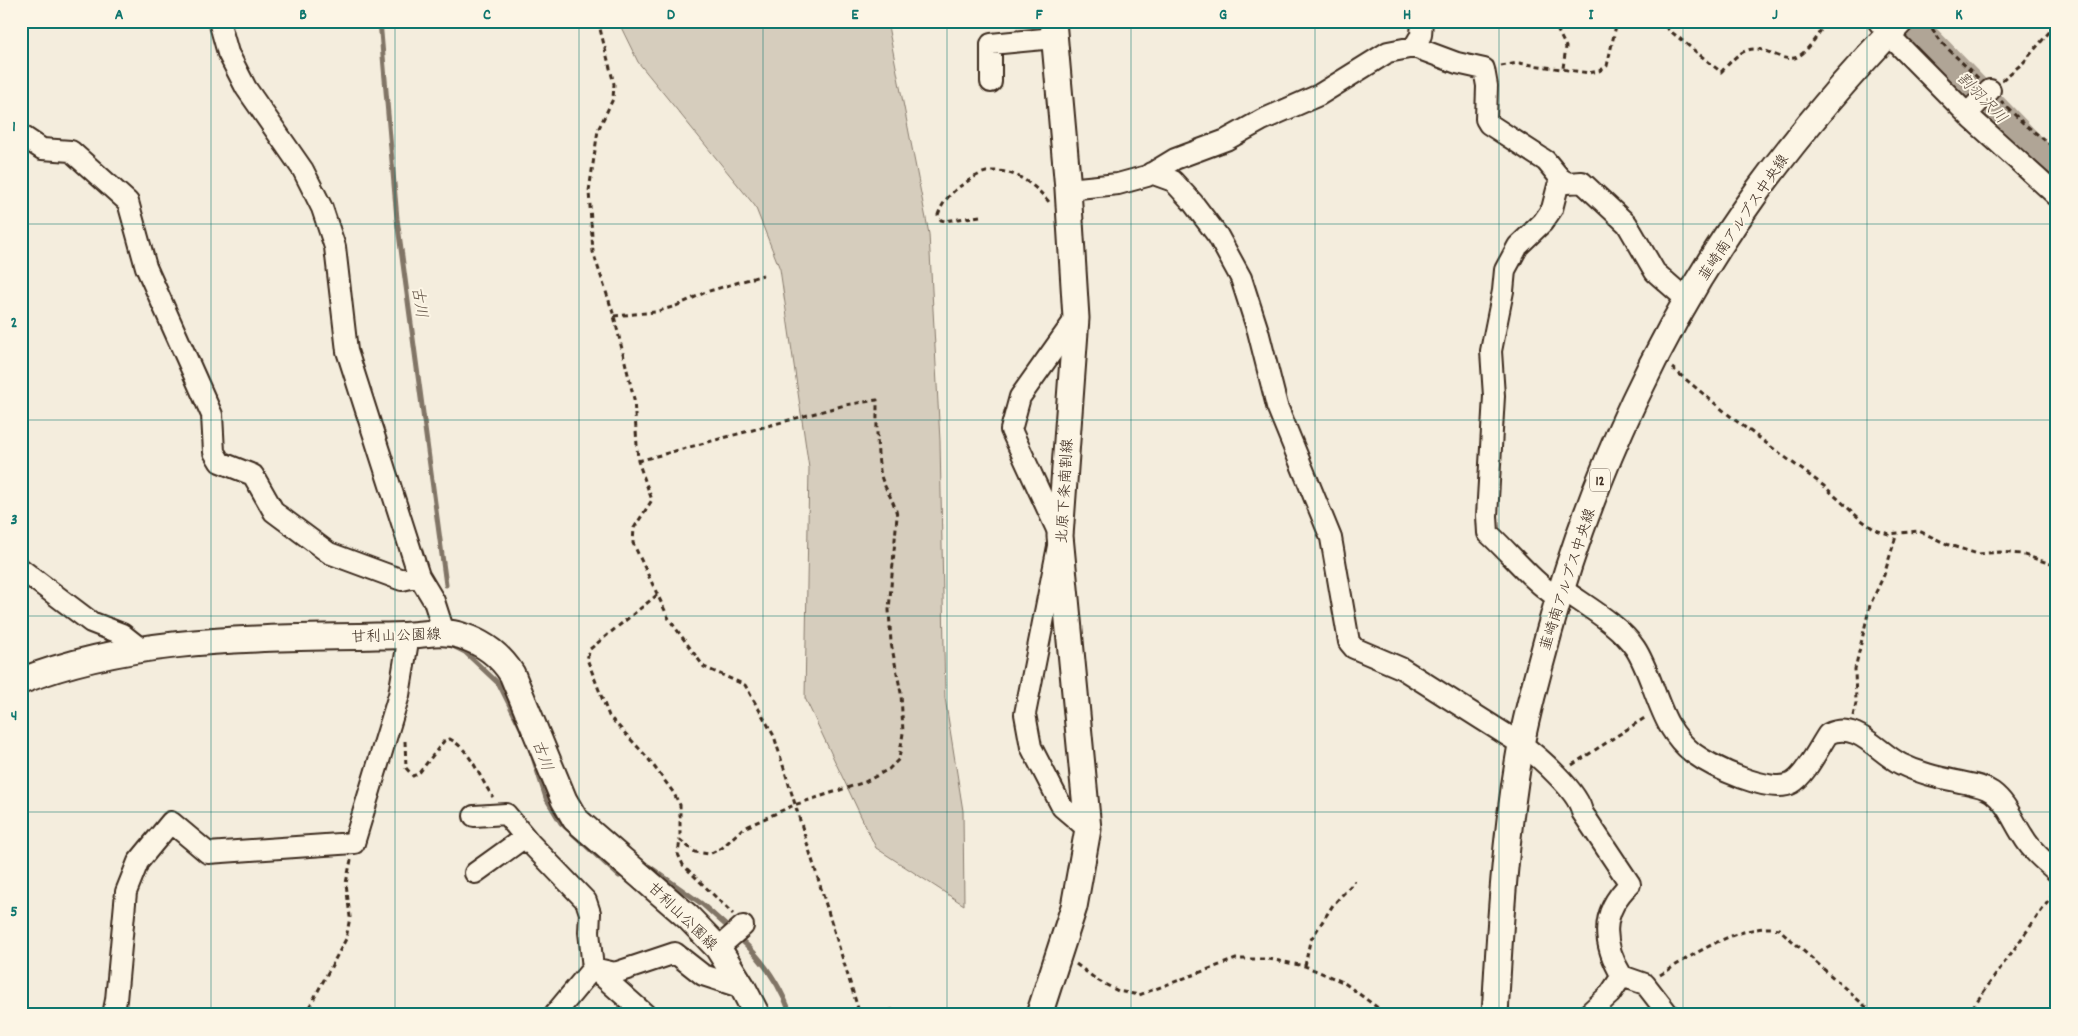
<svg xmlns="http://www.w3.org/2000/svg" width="2078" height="1036" font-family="Dekko,'Klee One',sans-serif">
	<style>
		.green { fill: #d6cdbd; stroke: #887c6e }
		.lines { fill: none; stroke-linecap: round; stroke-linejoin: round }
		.stream { stroke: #817466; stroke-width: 5 }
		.river { stroke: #b0a596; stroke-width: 29 }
		.minor-casing { stroke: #3b2a1e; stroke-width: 24 }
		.major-casing { stroke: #3b2a1e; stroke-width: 29 }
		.path { stroke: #3b2a1e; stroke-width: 3; stroke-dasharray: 5 4; stroke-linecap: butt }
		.minor { stroke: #fcf5e5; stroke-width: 20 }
		.major { stroke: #fcf5e5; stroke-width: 25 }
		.grid { fill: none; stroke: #0f766e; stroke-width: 1; stroke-opacity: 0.55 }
		.labels { text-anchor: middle; stroke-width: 4; stroke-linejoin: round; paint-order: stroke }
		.shield { fill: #fcf5e5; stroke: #75675a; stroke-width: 1 }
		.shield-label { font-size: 14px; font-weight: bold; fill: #3b2a1e }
		.street-label { font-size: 15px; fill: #3b2a1e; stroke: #fcf5e5 }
		.water-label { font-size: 16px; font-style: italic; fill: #645548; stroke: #fcf5e5 }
		.neatline { fill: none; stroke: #0f766e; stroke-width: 2 }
		.grid-label { font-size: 16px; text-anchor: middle; font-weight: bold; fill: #0f766e }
	</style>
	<rect width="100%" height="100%" fill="#f4eddd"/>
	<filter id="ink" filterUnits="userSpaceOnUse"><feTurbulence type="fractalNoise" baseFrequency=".02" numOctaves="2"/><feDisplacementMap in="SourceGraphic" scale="10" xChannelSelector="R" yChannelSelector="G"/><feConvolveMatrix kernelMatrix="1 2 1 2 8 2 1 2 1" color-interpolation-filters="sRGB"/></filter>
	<g filter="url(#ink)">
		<path class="green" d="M618,21H887L929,234L940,441L945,698L963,811L964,905L876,848L805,698L809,468L780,269L755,206L638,62Z"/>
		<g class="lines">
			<path class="stream" d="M380,21L397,219L446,585
				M451,645L465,652L499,684L523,732
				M531,751L546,798L561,823L619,876
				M650,867L702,904L731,930
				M737,936C762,958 780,984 791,1015"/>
			<path class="river" d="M1909,21L2057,173"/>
			<defs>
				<path id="minor" d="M219,21L228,53L246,88L303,170L322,208L335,247L347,351L419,576L434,601L444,632
					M1878,21L1889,35L1972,119L2057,196
					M1414,47L1421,35L1422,21
					M991,82V44L1054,38
					M1967,114L1990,90
					M21,135L42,149L71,151L128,202L146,267L212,415L214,452L220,462L253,475L274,512L329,553L402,580L419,576
					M1151,173L1173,181L1193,203L1218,236L1241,278L1258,331L1277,406L1331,538L1349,642L1354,648L1401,668L1521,744C1537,755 1579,792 1582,812L1630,884C1600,912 1602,943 1622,976L1645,984L1669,1015
					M1068,189L1118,184L1147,176L1175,159L1226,140L1262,120L1319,95L1388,52L1414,47L1457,63L1484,69L1487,86L1486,119L1489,124L1546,161L1560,178L1567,183L1582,182L1627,224L1655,272L1687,300
					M1076,318L1020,397L1011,430L1060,536L1025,714L1031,747L1062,807L1088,829
					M21,569L91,622L122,634L141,649
					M1561,588C1584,605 1619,624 1635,648C1649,669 1656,702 1669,725C1675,735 1684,746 1693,753C1712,767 1771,795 1792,783C1806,775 1819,747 1828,734C1857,720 1878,753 1901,764C1919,773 1937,777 1956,781C1968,784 1982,785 1992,792C2007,803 2013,821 2023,836C2031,850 2044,861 2057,872
					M1558,598C1532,581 1511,554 1488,533L1487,516L1494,396L1491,351L1503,291L1505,270L1518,246L1543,222L1552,209L1560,178
					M474,816L506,814L530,843L586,901L590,913L589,932L593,968L615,973L675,953L703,975L743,988
					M475,873L525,837
					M718,948L743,926
					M113,1015L116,1000L126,892L138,862L171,822L208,853L354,843L399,695L409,635
					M554,1015L593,968L646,1015
					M1587,1015L1610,994L1622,976"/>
				<path id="major" d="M21,681C135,636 256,639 376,636C387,636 399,636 410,635C428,634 445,630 462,636C484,643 500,655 512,674L564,800L575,819L688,917L718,948L743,988L757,1015
					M1039,1015L1074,907L1088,829L1060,536L1076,318L1068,189L1053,21
					M1495,1015C1500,925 1505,834 1521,745C1528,707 1539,670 1549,632C1592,475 1662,322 1758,190C1802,130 1850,74 1901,21"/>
			</defs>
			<use href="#minor" class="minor-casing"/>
			<use href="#major" class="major-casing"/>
			<path class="path" d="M598,21L614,84L613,99L598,130L589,191L593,252L614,316L634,399L638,461L652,500L634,528L633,543L669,619L704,667L745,685L774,736L860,1015
				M1553,21L1566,47L1563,68
				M1658,21L1721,72C1729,64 1737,53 1748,50C1765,44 1781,64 1797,57C1809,51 1819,32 1827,21
				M1927,21L1942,43L1979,79
				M1501,66L1518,63L1589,73L1599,71L1607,66L1617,21
				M2002,80L2023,63L2057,23
				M2001,101L2022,122L2057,150
				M980,216L945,221L941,220L938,215C942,203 951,192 962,185C971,179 982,171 993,171C1016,170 1036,186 1049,202
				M614,316L655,312L676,306L706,292L763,275
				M1672,368L1735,420L1824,486L1860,519L1875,530L1889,534L1919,531L1949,545L1978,554L2000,552L2021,554L2057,566
				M638,461L845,405L877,400C877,426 876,451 881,476C885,490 895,501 897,516L889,610L891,643L901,693L903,733L899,759L889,769L865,782L794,805L742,829L722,848L709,854L695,852L680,840L678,854L683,865L733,914
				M657,595L590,649L587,659L609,716L647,757L673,792L680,805V840
				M1853,716L1856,703L1855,669L1870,605L1884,575L1897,533
				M405,741L406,768L413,776L419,773L444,741L450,739C472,751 479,778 493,797
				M1572,765L1646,717
				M1076,964L1097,980L1118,991L1139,995L1236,959H1269L1305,966L1343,982L1378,1008L1392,1015
				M1305,966L1310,941L1333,905L1355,881
				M1660,975C1691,956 1741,922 1779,929L1875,1015
				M305,1015L346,939L350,917L346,883L351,860
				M870,1015L892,1010L894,1015
				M1967,1015L2057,889"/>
			<use href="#minor" class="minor"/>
			<use href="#major" class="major"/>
		</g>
	</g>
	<path class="grid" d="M211,21V1015M395,21V1015M579,21V1015M763,21V1015M947,21V1015M1131,21V1015M1315,21V1015M1499,21V1015M1683,21V1015M1867,21V1015M21,224H2057M21,420H2057M21,616H2057M21,812H2057"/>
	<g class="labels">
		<rect class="shield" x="1590" y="468.5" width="20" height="23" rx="4"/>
		<g class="shield-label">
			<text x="1600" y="485">12</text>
		</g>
		<g class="street-label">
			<text transform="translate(1743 217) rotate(-56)" y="5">韮崎南アルプス中央線</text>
			<text transform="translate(1064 491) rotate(-87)" y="5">北原下条南割線</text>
			<text transform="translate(1567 579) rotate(-72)" y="5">韮崎南アルプス中央線</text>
			<text transform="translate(396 635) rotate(-2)" y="5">甘利山公園線</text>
			<text transform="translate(683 916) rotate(44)" y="5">甘利山公園線</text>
		</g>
		<g class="water-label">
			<text transform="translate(1983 97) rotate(46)" y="6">割羽沢川</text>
			<text transform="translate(421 302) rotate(82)" y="6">古川</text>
			<text transform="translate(544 755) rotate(71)" y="6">古川</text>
		</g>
	</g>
	<rect width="2078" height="1036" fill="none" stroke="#fcf5e5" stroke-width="55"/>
	<rect x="28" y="28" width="2022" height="980" class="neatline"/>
	<g class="grid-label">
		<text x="119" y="19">A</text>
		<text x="303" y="19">B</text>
		<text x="487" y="19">C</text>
		<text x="671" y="19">D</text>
		<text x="855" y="19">E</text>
		<text x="1039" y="19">F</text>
		<text x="1223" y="19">G</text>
		<text x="1407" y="19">H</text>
		<text x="1591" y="19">I</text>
		<text x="1775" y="19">J</text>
		<text x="1959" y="19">K</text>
		<text x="14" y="131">1</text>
		<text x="14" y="327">2</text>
		<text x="14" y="524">3</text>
		<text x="14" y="720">4</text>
		<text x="14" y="916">5</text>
	</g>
</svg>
